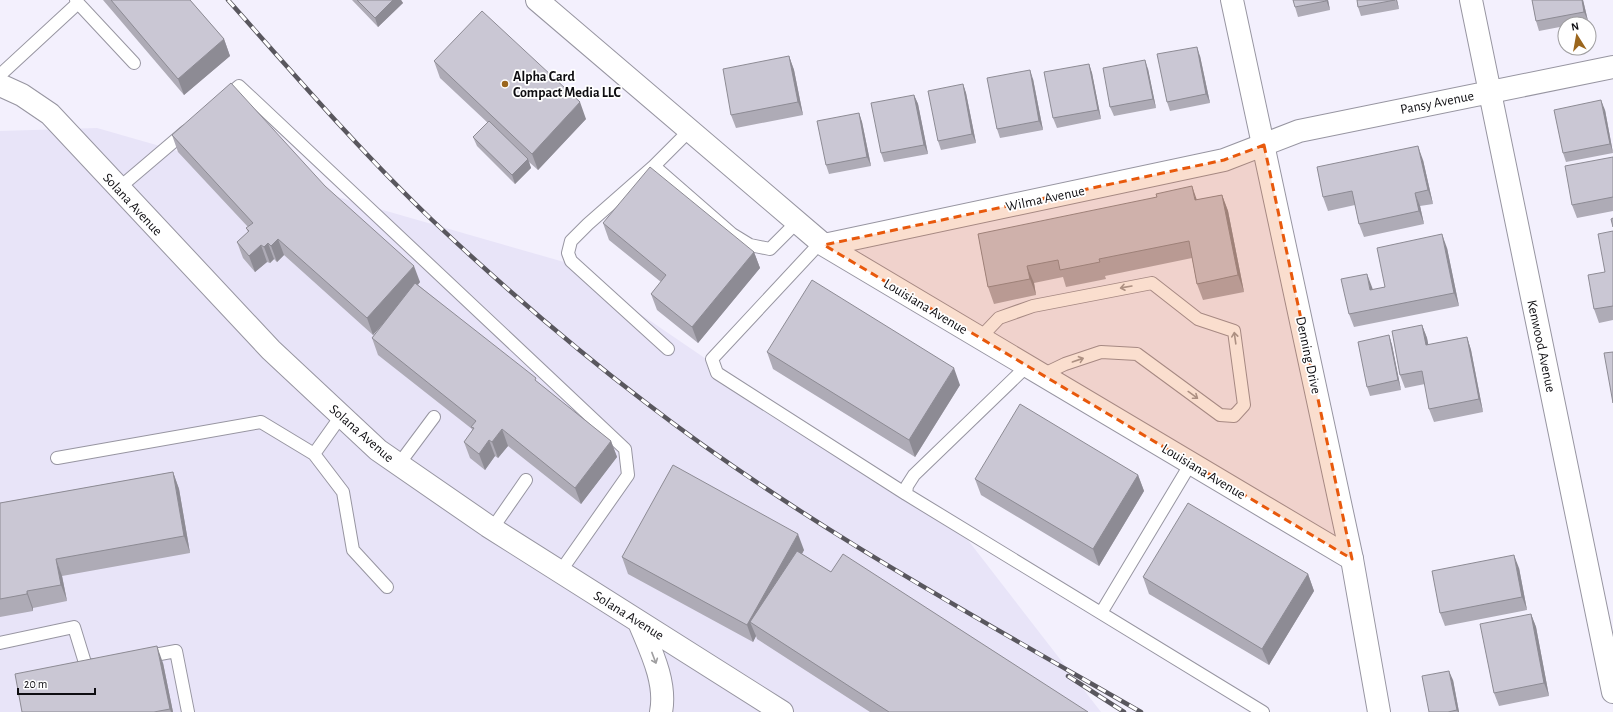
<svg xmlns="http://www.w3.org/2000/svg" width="1613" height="712" font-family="'Alegreya Sans',sans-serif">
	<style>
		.built { fill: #e8e4f8 }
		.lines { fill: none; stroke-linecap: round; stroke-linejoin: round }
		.service-casing { stroke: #9795a1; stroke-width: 14 }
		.minor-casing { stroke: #9795a1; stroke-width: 24 }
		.tertiary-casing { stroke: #9795a1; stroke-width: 24 }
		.service { stroke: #fff; stroke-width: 12 }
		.minor { stroke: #fff; stroke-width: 22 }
		.tertiary { stroke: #fff; stroke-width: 22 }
		.rail-casing { stroke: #59575e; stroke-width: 4.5 }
		.rail { stroke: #fff; stroke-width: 3; stroke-dasharray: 9; stroke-linecap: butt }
		.wall { fill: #aeabb6 }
		.shaded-wall { fill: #8d8b94 }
		.building { fill: #cac7d4; stroke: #8d8b94 }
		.oneway { stroke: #9f9ea0 }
		.marked { fill: #e8590c; fill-opacity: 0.2; stroke: #e8590c; stroke-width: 3; stroke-dasharray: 8 5; stroke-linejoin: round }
		.poi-dot { fill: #9b661d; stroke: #fff; stroke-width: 1.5 }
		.labels { text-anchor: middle; stroke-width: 3.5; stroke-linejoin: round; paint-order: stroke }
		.poi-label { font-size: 14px; font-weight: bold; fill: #0e0d11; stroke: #fff; text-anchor: start }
		.street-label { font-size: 14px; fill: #0e0d11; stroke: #fff }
	</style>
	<rect width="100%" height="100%" fill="#f3f0fd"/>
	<path class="built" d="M97,128L564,262L964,535L1101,712H0V131Z"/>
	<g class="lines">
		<defs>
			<path id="service" d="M78,3L134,63
				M0,75L78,3L76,0
				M225,98L239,86L625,449L628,475L560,572
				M689,131L654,166L732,234L750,245L770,249L797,222
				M654,166L588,224L571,241L568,253L571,261L668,349
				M119,188L186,131
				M820,243L712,359L717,373L906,494
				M980,338L999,318L1033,306L1152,283L1198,319L1234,331L1244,405L1234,416L1220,415L1137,354L1101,352L1065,364L1042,375
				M1027,366L914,475L907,486L906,494L1263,712
				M314,454L343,492L353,550L387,587
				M57,458L261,422L314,454L341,416
				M399,464L434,417
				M492,529L526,480
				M1101,613L1191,463
				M0,643L74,627L86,666L96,665
				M144,657L176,651L188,712"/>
			<path id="minor" d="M537,0L824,245L1352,559
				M1471,0L1613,692
				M0,85L22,95L50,114L271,350L378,450L488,526L782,712
				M824,245L1224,160L1299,131L1613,67
				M639,622C650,649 667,682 661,712"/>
			<path id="tertiary" d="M1232,0L1352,559L1379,712"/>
		</defs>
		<use href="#service" class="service-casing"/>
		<use href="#minor" class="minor-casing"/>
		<use href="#tertiary" class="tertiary-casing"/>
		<use href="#service" class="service"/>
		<use href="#minor" class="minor"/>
		<use href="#tertiary" class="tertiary"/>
		<defs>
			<path id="rail" d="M228,0C294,74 359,150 431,219C499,283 570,345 645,402C799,521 972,615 1141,712
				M1068,676L1124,712"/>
		</defs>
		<use href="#rail" class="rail-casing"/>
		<use href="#rail" class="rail"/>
	</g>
	<path class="wall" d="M103,0H190L224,39L230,56L184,95Z
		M352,0H401L403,3L378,27Z
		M1328,0L1330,10L1298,17L1295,7Z
		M1357,0H1397L1399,9L1361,16L1358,7Z
		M1532,0H1583L1588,21L1574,24H1565V26L1539,31L1536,21Z
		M789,56L794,70L803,115L736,128L731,115Z
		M1200,56L1210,103L1170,111L1167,102Z
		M434,61L586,119L538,170L529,162L531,168L515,184L477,146L473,137L488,123L440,78Z
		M1089,64L1092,73L1101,119L1057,128L1053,118Z
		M1148,69L1156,108L1114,116L1110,107Z
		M1033,79L1043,130L1000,138L997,129Z
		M963,84L966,93L976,143L941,150L938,141Z
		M914,95L918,104L928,154L884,162L881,153Z
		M1605,110L1613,153L1566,162L1563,153Z
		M859,113L862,122L871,166L829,174L826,165Z
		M172,135L325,186L420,282L418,285L538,383L611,441L617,457L581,504L508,446L498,458L495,456L485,470L470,458L464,442L472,431V429L378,355L372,338L381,326L373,335L284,255L277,262L274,259L270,263L267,262L255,272L243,258L237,242L248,232L246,228L248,227L178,152Z
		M1613,157V211L1577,218L1572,205Z
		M1423,160L1433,204L1420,206L1424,224L1364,237L1359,224L1355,205L1328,211L1323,197Z
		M1222,195L1228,211L1244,292L1203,300L1197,284L1192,258L1105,276L1106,279L1066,287L1063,277L1034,283L1036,295L994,304L988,287L978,234L1197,200Z
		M603,223L754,252L760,268L698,343L657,310L651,294L661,282L609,240Z
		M1613,231V320L1599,323L1594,309L1605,272Z
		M1447,248L1459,306L1354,327L1349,314L1372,287L1373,290L1385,287Z
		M1422,325L1427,338L1428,345L1467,337L1471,350L1483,412L1434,422L1429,409L1425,384L1405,388L1400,375Z
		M1389,335L1392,345L1401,390L1370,396L1367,387Z
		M767,352L960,385L915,457L773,369Z
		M173,472L179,489L190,553L62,576L67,601L33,608V611L0,617V503Z
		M1138,475L1144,491L1099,566L981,495L975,479Z
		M804,550L802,554L831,572L1088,712H870L757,639L756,636L753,642L628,574L622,557Z
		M1519,568L1527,610L1445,626L1440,613Z
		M1308,574L1314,591L1269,665L1149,594L1143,577Z
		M1531,614L1536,627L1549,696L1499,706L1494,693Z
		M163,663L173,712H22Z
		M1453,680L1459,712H1429Z"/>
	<path class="shaded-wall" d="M393,0H401L403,3L378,27L375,18Z
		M1326,0H1328L1330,10Z
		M1396,0H1397L1399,9Z
		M1582,0H1583L1588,21L1584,12Z
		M224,39L230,56L184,95L178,79Z
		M1197,47L1200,56L1210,103L1206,94Z
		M789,56L794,70L803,115L798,102Z
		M1145,60L1148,69L1156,108L1153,99Z
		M1089,64L1092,73L1101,119L1098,110Z
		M1030,70L1033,79L1043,130L1039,121Z
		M963,84L966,93L976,143L972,134Z
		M914,95L918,104L928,154L924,145Z
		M1601,100L1605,110L1613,153L1610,144Z
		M580,102L586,119L538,170L532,154Z
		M859,113L862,122L871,166L867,157Z
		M1418,146L1423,160L1433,204L1428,190Z
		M528,159L531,168L515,184L512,175Z
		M1192,186L1198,203L1195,200Z
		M1415,193L1420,206L1424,224L1419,211Z
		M1222,195L1228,211L1244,292L1238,275Z
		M1442,234L1447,248L1459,306L1454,293Z
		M278,239L284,255L277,262L271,246Z
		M268,243L274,259L270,263L264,247Z
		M261,245L267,262L255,272L249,256Z
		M754,252L760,268L698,343L692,327Z
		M414,266L420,282L373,335L367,318Z
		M1027,266L1034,283L1036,295L1030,279Z
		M1367,274L1372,287L1375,303L1370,290Z
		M1422,325L1427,338L1431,358L1426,345Z
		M1389,335L1392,345L1401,390L1398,380Z
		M1467,337L1471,350L1483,412L1479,399Z
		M954,368L960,385L915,457L909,440Z
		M502,429L508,446L498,458L492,442Z
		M489,440L495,456L485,470L479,454Z
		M611,441L617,457L581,504L575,488Z
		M173,472L179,489L190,553L184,536Z
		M1138,475L1144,491L1099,566L1093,549Z
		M798,534L804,550L760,628L750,622L756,636L753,642L747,625Z
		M1514,555L1519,568L1527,610L1522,597Z
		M56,559L62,576L67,601L61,585Z
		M1308,574L1314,591L1269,665L1262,649Z
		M27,591L33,608V611L27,594Z
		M1531,614L1536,627L1549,696L1544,683Z
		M157,646L163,663L173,712H171L170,709Z
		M1449,671L1453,680L1459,712H1458L1457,710Z"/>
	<path class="building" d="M111,0H190L224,39L178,79Z
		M357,0H393L375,18Z
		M1293,0H1326V1L1295,7Z
		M1357,0H1395L1358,7Z
		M1532,0H1582L1584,12L1536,21Z
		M482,11L580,102L532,154L434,61Z
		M1197,47L1206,94L1167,102L1157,54Z
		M789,56L798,102L731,115L723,69Z
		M1145,60L1153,99L1110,107L1103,68Z
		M1089,64L1098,110L1053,118L1044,72Z
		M1030,70L1039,121L997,129L987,78Z
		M231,83L325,186L414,266L367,318L278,239L271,246L268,243L264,247L261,245L249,256L237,242L249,231L246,228L253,223L172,135Z
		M963,84L972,134L938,141L928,91Z
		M914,95L924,145L881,153L871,103Z
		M1601,100L1610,144L1563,153L1554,110Z
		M859,113L867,157L826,165L817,121Z
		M489,121L528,159L512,175L473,137Z
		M1418,146L1428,190L1415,193L1419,211L1359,224L1352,191L1323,197L1317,167Z
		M1613,157V197L1572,205L1565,166Z
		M650,167L754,252L692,327L651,294L666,275L603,223Z
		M1192,186L1195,200L1222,195L1238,275L1197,284L1189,241L1099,259L1100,262L1060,270L1058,260L1027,266L1030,279L988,287L978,234L1157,197L1156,194Z
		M1613,218V227L1611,219Z
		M1613,231V306L1594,309L1588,275L1605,272L1598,234Z
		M1442,234L1454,293L1349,314L1341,279L1367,274L1370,290L1385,287L1377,248Z
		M812,280L954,368L909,440L767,352Z
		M415,283L536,378L535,380L611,441L575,488L502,429L492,442L489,440L479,454L464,442L474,428L471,427L476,421L372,338Z
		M1422,325L1426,345L1467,337L1479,399L1429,409L1422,371L1400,375L1392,331Z
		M1389,335L1398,380L1367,387L1358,342Z
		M1613,352V403L1604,353Z
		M1020,404L1138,475L1093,549L975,479Z
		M673,465L798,534L747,625L622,557Z
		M173,472L184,536L56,559L61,585L27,591V594L0,599V503Z
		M1188,503L1308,574L1262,649L1143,577Z
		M797,551L831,572L843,554L1088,712H889L750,622Z
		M1514,555L1522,597L1440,613L1432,571Z
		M1531,614L1544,683L1494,693L1480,624Z
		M157,646L170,709L154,712H22L15,674Z
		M1449,671L1457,710L1448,712H1429L1422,676Z"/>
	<defs><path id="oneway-shaft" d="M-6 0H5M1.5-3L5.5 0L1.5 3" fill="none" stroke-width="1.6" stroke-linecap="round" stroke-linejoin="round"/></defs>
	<g class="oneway">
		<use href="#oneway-shaft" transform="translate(1126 287) rotate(170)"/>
		<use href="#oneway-shaft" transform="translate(1235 338) rotate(-98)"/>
		<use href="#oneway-shaft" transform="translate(1078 360) rotate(-19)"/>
		<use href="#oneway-shaft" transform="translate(1193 395) rotate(36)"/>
		<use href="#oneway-shaft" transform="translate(654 658) rotate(69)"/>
	</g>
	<path class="marked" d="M1264,145L1352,559L824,245L1224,160Z"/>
	<circle class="poi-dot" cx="505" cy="84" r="4"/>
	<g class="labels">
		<g class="poi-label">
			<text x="513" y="81">Alpha Card<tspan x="513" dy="16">Compact Media LLC</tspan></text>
		</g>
		<g class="street-label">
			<text transform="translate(1437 102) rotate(-11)" y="5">Pansy Avenue</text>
			<text transform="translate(1045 198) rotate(-12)" y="5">Wilma Avenue</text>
			<text transform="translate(133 204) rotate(47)" y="5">Solana Avenue</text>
			<text transform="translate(926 306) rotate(31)" y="5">Louisiana Avenue</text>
			<text transform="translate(1542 346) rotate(78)" y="5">Kenwood Avenue</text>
			<text transform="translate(1309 355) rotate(78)" y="5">Denning Drive</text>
			<text transform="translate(362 433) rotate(41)" y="5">Solana Avenue</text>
			<text transform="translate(1204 471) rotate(31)" y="5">Louisiana Avenue</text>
			<text transform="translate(629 615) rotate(32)" y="5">Solana Avenue</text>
		</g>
	</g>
	<g transform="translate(1577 36) rotate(349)"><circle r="19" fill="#ffffff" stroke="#9f9ea0"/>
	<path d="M0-3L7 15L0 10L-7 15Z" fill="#9b661d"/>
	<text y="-6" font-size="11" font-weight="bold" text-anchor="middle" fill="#0e0d11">N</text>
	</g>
	<path d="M18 688v6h77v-6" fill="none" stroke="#0e0d11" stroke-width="2"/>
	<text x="24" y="688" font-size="12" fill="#0e0d11" stroke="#ffffff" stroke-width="3" paint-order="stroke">20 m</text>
</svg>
